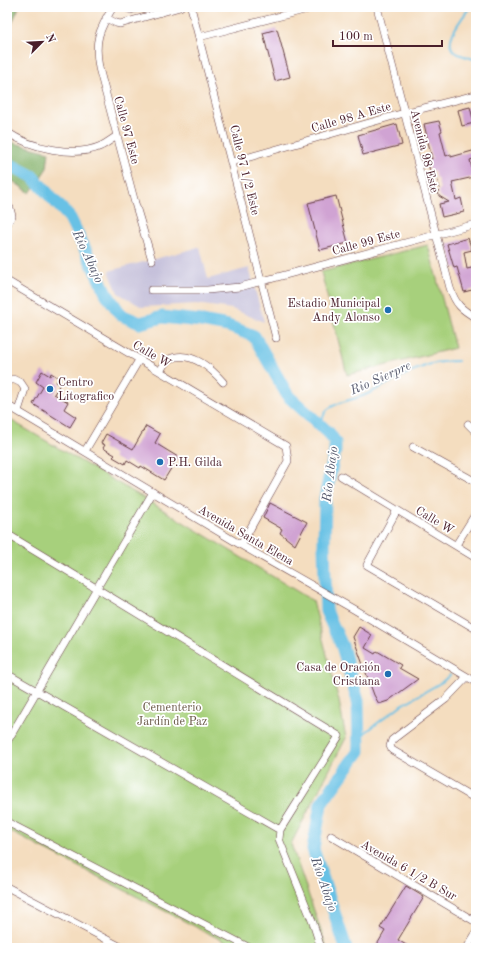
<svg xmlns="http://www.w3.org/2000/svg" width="483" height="955" font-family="'Old Standard TT',serif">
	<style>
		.industrial { fill: #c5c0da }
		.green { fill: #a7d07c; stroke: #787854 }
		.forest { fill: #85b26c; stroke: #68684c }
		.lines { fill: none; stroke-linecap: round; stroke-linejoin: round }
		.stream { stroke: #68c1e5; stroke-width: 2 }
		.river { stroke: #68c1e5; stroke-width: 13 }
		.building { fill: #d0a3d3 }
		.minor-casing { stroke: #643c41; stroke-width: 8 }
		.minor { stroke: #fff; stroke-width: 7 }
		.poi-dot { fill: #1f6fb2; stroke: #fff; stroke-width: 1.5 }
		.labels { text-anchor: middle; stroke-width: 3.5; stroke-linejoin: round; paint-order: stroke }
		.street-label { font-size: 12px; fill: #4a1f2b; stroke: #fff }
		.poi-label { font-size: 12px; fill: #4a1f2b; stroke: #fff; text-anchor: end }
		.park-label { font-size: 12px; fill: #665443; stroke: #fff }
		.water-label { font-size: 13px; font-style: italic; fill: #54586c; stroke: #fff }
	</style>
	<rect width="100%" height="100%" fill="#fff"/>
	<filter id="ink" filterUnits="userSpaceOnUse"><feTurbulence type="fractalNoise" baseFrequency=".025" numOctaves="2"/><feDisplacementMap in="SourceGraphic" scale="8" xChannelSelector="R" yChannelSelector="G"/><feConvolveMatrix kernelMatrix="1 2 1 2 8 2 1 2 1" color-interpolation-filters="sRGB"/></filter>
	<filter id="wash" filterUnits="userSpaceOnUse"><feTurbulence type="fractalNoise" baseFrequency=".012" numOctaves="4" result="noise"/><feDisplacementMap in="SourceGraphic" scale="16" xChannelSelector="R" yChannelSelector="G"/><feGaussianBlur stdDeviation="0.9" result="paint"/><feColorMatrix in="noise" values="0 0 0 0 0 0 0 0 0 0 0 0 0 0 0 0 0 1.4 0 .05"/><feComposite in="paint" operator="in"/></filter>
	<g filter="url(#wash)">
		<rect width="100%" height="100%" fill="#f4ddbf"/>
		<path class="industrial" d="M200,247L208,279L249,268L264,322L232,309L196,304L142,307L118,293L109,271Z"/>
		<path class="green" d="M428,245L455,348L347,375L321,272Z
			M7,418L142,497L313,601L339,701L346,738L291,844L327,948H237L7,830Z"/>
		<path class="forest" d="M7,7H19L7,35Z
			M7,141L14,143L49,152L47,168L30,193L7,177L11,169L7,167Z"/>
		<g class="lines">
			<path class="stream" d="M470,7C464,16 441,42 455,52C460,56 470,57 476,60
				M321,426C322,421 323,413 328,409C338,401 353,400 365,395C386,386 406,372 428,365C438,362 448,361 458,361
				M358,738L400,706L442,682L450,675"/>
			<path class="river" d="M7,163L32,176L70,218L106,293L121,315L140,323L162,317L201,321L228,326L254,336L288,396L329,433L335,442V451L325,498L324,545L326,611L342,646L358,701L359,751L321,804L313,849L346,948"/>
		</g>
		<g id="blocks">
			<path class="building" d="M277,29L290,77L275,81L263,33Z
				M470,107L474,123L462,126L458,110Z
				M439,121L442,131L440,132L446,156L451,154V157L476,150V158L470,160L474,177L452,182L456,200L461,198L464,212L442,217L439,204L449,202L439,196L438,191L440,189L437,178L436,179L434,170L430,171L427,160L432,159L424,124Z
				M397,124L402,145L363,155L358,135Z
				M336,196L348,243L320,250L308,203Z
				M468,238L472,250L464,252L467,269L476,267V289L464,292L457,267L454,268L447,244Z
				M42,371L50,376L51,373L59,378L56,382L60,384L54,394L68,402L64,409L76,417L70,427L33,404L43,387L36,382Z
				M146,426L160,434L155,443L178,457L164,480L141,466L140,468L127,460L125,464L113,457L115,455L103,448L105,445L101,443L106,434L133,449Z
				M270,503L307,522L295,545L280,533L282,529L263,518Z
				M359,627L372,635L365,648L375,654L377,651L401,665L399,668L418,679L388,701L379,704L374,695L353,637Z
				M406,886L424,897L398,940L411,948H375L385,931L380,928Z"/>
		</g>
	</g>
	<g filter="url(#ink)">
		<use href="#blocks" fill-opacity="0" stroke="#643c41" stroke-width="1"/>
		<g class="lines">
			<defs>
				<path id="minor" d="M113,7C99,30 94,40 99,68L135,203L152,260
					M125,7L131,10L141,7
					M191,7L276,338
					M377,7L450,288C456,305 461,309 476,318
					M106,18L116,23L120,24L180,7
					M199,37L316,7
					M7,132C30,148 75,158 101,146C107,143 112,139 117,136
					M232,162L404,113L476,95
					M7,206L10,208L12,216L7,224
					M7,281L286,446L288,461L241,545
					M151,290H207L240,287L476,224
					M160,371L167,360C189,349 209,366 223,382
					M7,382L13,379L21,383L25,389L18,411
					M7,405L241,545L355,610L476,682
					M468,424L476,432
					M413,447L476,482
					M85,451L139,360
					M341,476L476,558
					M397,510L367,565L476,629
					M7,534L339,736L280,830L279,839L313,923L321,948
					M456,545L476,513
					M7,674L280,830
					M467,677L446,699L392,740L390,746L392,750L476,799
					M7,742L153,492
					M7,822L250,948
					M331,836L476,922
					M7,887L123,948
					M467,948L476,933"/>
			</defs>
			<use href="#minor" class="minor-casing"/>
			<use href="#minor" class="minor"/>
		</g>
	</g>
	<g class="poi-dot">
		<circle cx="388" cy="310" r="4"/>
		<circle cx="50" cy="389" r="4"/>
		<circle cx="160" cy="462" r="4"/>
		<circle cx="388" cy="674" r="4"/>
	</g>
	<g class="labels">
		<g class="street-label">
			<text transform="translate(351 117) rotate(-16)" y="4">Calle 98 A Este</text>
			<text transform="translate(127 130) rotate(75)" y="4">Calle 97 Este</text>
			<text transform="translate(425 151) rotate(76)" y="4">Avenida 98 Este</text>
			<text transform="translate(245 170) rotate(76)" y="4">Calle 97 1/2 Este</text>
			<text transform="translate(366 242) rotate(-15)" y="4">Calle 99 Este</text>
			<text transform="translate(152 354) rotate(30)" y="4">Calle W</text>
			<text transform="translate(435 520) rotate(31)" y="4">Calle W</text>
			<text transform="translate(246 535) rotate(30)" y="4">Avenida Santa Elena</text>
			<text transform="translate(409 870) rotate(30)" y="4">Avenida 6 1/2 B Sur</text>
		</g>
		<g class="poi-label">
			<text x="380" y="307">Estadio Municipal<tspan x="380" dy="14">Andy Alonso</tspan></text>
			<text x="58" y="386" text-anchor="start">Centro<tspan x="58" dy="14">Litografico</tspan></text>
			<text x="168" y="466" text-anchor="start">P.H. Gilda</text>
			<text x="380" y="671">Casa de Oración<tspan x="380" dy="14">Cristiana</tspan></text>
		</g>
		<g class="park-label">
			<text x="172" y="711">Cementerio<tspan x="172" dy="14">Jardín de Paz</tspan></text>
		</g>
		<g class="water-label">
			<text transform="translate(89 256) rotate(65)" y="5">Río Abajo</text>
			<text transform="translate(380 377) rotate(-24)" y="5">Rio Sierpre</text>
			<text transform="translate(329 474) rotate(-83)" y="5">Río Abajo</text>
			<text transform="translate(325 884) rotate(71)" y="5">Río Abajo</text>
		</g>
	</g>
	<rect width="483" height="955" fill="none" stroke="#fff" stroke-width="24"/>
	<g transform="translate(42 42) rotate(66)" stroke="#ffffff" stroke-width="3" paint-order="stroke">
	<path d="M0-3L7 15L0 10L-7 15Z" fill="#4a1f2b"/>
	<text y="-6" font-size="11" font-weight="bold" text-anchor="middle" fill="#4a1f2b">N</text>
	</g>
	<path d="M333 40v6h109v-6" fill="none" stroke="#4a1f2b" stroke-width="2"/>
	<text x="339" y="40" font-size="12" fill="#4a1f2b" stroke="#ffffff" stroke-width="3" paint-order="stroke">100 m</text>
</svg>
